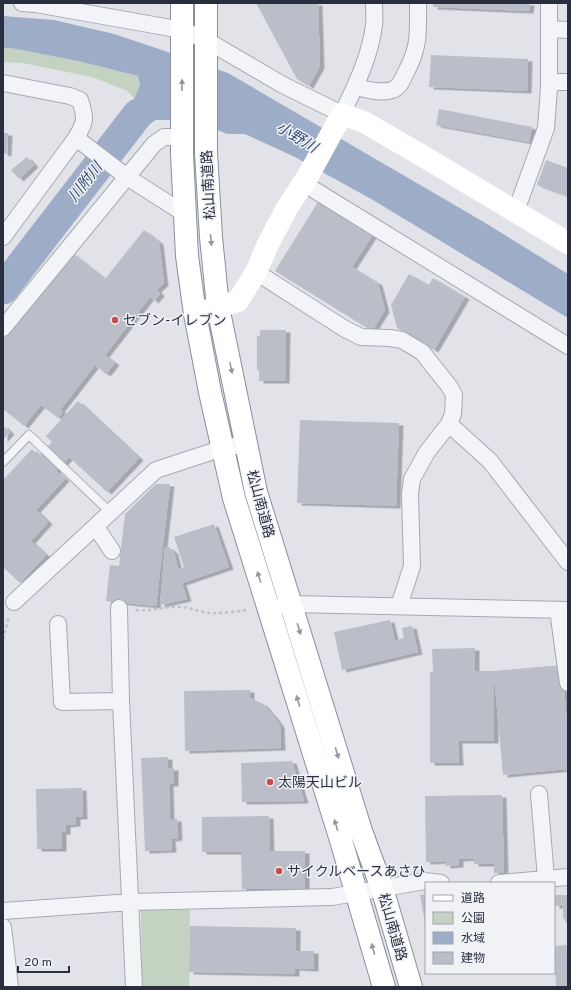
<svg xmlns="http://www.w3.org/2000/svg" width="571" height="990" font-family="Overpass,'Noto Sans JP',sans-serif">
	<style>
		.green { fill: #c4d2c2 }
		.water { fill: #9dacc7 }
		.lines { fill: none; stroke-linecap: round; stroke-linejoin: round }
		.river { stroke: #9dacc7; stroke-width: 31 }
		.building { fill: #bbbec8; filter: url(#shadow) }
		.lane-casing { stroke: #a6a9b3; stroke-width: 10 }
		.street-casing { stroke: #a6a9b3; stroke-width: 18 }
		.highway-casing { stroke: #898f9f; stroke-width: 24 }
		.path { stroke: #bfc1c7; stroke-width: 2.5; stroke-dasharray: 3 3; stroke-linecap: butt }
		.lane { stroke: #f3f4f7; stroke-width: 8 }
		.street { stroke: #f3f4f7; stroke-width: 16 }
		.secondary { stroke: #fff; stroke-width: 22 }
		.highway { stroke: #fff; stroke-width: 22 }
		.oneway { fill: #9497a0 }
		.poi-dot { fill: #c84c4f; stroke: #f0f2f6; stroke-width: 1.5 }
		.labels { text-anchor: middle; stroke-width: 3; stroke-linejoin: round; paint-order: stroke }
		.street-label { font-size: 14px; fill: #2a2f40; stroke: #f0f2f6 }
		.poi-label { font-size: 14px; fill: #2a2f40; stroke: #f0f2f6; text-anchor: start }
		.water-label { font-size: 15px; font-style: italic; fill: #364972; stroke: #f0f2f6 }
	</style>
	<defs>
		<filter id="shadow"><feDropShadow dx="4.5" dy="2.5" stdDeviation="0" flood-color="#0004"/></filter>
	</defs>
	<rect width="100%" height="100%" fill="#e1e3e9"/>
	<path class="green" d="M3,48H11L78,61L138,76L140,85L134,99L130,93L125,90L92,77L23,63L3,62Z
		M141,910H190L189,987H142Z"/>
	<path class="water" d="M3,16L54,20L114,34L156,48L228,73L482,221L568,274V318L373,200L295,157L245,134H227L193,120H156L114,147L140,85L138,76L78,61L11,48H3Z"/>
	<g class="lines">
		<path class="river" d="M3,289L138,114"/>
	</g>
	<path class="building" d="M256,3H318L320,66L309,86L297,79Z
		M433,3H530L529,11L433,7Z
		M431,55L528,59L527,91L429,87Z
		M439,109L532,127L529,142L436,125Z
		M3,133H8L7,154L3,153Z
		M27,157L34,165L19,179L11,170Z
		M546,160L568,168V196L537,185Z
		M318,202L372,236L352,267L378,283L385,310L372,331L275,271Z
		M144,230L159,242L164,283L157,290L160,294L154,301L150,297L105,355L115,363L106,374L95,365L60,410L63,412L58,418L41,405L24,426L3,409V339L72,253L105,279Z
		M409,274L429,285L433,278L465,297L434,350L397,328L391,305Z
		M260,330H286L285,381H259V370H257V336H260Z
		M78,401L139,458L107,492L69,457L56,471L65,479L36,510L48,522L31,541L46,555L20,583L3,567V480L32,449L39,456L52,442L46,436Z
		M300,420L399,423L396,506L297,503Z
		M3,425L10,432L3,440Z
		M156,484H170L156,606L106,601L110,565L119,566L125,514Z
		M214,524L229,567L182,583L187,599L160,605L165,547H169L174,552L178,569L184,567L174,537Z
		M390,620L395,641L404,638L402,628L412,626L418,652L342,670L334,632Z
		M475,648V671H493L562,665L568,736V769L503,775L494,674V741H458L459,763H430V672H433L432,649Z
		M250,690V698L263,704L275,718L280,725L281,748L185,751L184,691Z
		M168,757V768H174V784H169L170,819H177L178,838L171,839L172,850L145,851L141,758Z
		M292,761L304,801L242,802L241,763Z
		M82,788L83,817H76V824L66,825V832H62V849H37L36,789Z
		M502,795L504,873H494V864H474V858L459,859V865L446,866V861L426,862L425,796Z
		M269,816L270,851H305V889H242L241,852H202V817Z
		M426,894V923H425L420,895Z
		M555,895H568V926L563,917V906H555Z
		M190,926L296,928V951H314V969L295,968V974L189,972Z
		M568,945V987H556L554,946Z"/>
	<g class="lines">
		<defs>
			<path id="lane" d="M3,462L29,435L110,512"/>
			<path id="street" d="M22,3L36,4L182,30L206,40L283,85L342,114C356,85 370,57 374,25C375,18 374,10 374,3
				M550,29L568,30
				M549,82H568
				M3,83L70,96L80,100C86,119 86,121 76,138L3,237
				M355,87C366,89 381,94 392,90C399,88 402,81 405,74C420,47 418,33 418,3
				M76,138L127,177L185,214
				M303,183L568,346
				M516,211L546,128L549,88V3
				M256,272L345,329L361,337L390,338L402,340L422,352L449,386L454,395L453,414L449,424L427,452L412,479L410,494L412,566L399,606
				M3,328L154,144L164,137H182
				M449,424L490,461L568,562
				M96,527L112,551
				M14,602L156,470L223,448L246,444
				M282,606L291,604L568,610
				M119,608L121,701L134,987
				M558,610L568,683
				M58,624L62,702L121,701
				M539,794L546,878
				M499,883L568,877
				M3,911L131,902L332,897L425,881L441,883
				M3,927L10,987"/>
			<path id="highway" d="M182,3V154L187,256L195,314L210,392L234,498L340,837L384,987
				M206,3V153L211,237L218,307L256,492L361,831L382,888L411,987"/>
		</defs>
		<use href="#lane" class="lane-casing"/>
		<use href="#street" class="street-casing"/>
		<use href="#highway" class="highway-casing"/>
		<path class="path" d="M136,610C150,612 164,606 179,607C189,607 199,612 209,613C222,614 236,611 249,610
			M3,639L9,616"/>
		<use href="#lane" class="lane"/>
		<use href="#street" class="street"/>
		<path class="secondary" d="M195,314L238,301L256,272L268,244L287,208L308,176L342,114L364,122L421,155L568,243"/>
		<use href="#highway" class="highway"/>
	</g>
	<defs><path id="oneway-solid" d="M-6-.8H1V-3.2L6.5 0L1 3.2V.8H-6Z"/></defs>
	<g class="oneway">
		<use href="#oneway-solid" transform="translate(182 85) rotate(-89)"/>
		<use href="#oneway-solid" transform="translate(211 240) rotate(85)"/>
		<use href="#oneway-solid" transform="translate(231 368) rotate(78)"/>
		<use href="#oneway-solid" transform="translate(259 577) rotate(-107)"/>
		<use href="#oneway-solid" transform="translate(299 629) rotate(73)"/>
		<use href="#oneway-solid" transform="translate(298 701) rotate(-107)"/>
		<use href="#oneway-solid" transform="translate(337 753) rotate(73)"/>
		<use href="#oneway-solid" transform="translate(336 825) rotate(-107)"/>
		<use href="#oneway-solid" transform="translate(373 949) rotate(-106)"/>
	</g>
	<g class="poi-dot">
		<circle cx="115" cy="320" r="4"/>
		<circle cx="270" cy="782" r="4"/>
		<circle cx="279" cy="871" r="4"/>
	</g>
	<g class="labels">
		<g class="street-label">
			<text transform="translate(208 185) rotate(-93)" y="5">松山南道路</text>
			<text transform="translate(261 504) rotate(75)" y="5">松山南道路</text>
			<text transform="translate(393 927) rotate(74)" y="5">松山南道路</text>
		</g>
		<g class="poi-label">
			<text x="123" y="325">セブン-イレブン</text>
			<text x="278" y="787">太陽天山ビル</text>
			<text x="287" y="876">サイクルベースあさひ</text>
		</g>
		<g class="water-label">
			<text transform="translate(297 137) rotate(31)" y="5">小野川</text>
			<text transform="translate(85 182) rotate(-52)" y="5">川附川</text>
		</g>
	</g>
	<rect width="571" height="990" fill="none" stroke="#2a2f40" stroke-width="8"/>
	<rect x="425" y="882" width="130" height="92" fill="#f0f2f6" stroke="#a1a4ad"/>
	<rect x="433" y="895" width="20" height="6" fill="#ffffff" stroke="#a1a4ad"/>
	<text x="461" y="902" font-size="12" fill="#2a2f40">道路</text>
	<rect x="433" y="912" width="20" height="12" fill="#c4d2c2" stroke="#a1a4ad"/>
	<text x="461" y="922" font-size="12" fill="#2a2f40">公園</text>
	<rect x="433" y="932" width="20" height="12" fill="#9dacc7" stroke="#a1a4ad"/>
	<text x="461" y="942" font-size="12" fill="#2a2f40">水域</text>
	<rect x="433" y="952" width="20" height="12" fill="#bbbec8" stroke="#a1a4ad"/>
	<text x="461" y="962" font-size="12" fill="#2a2f40">建物</text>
	<path d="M18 966v6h51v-6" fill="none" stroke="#2a2f40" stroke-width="2"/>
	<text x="24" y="966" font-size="12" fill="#2a2f40" stroke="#f0f2f6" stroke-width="3" paint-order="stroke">20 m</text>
</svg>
